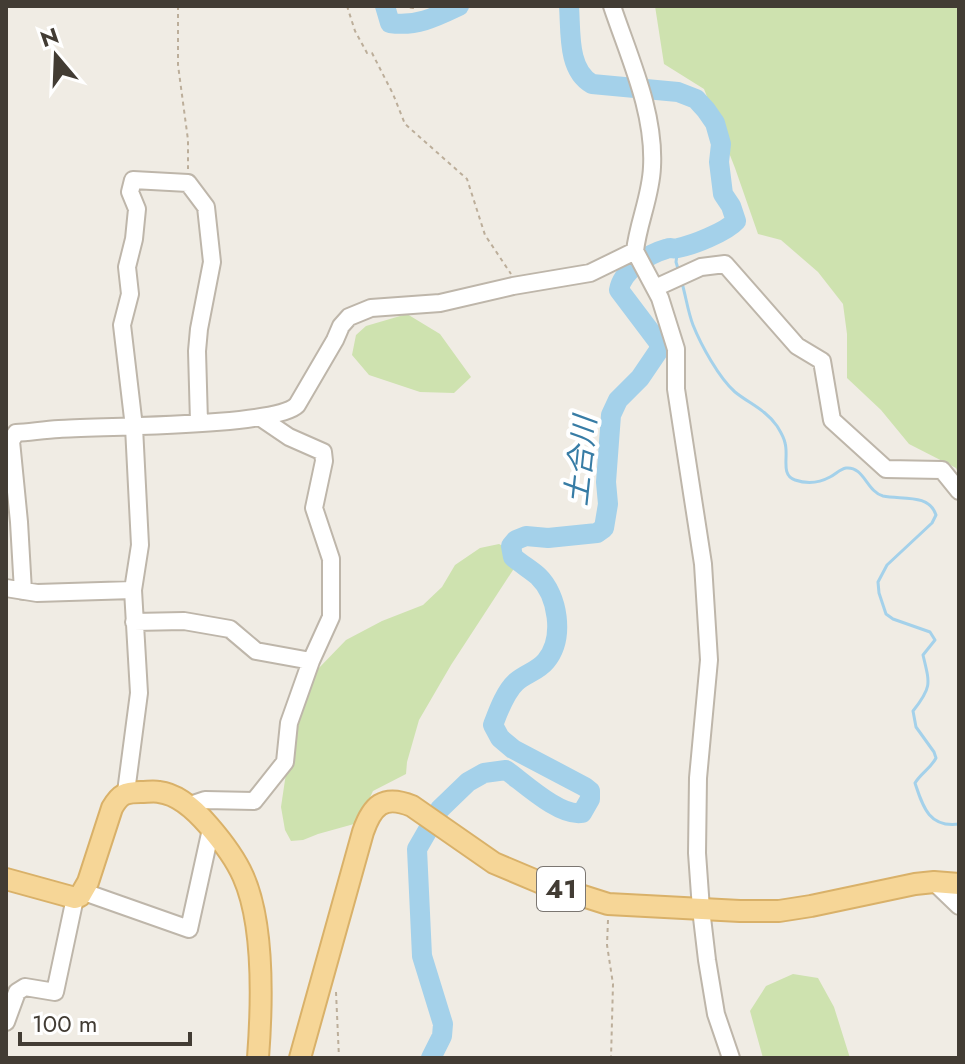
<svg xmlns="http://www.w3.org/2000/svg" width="965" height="1064" font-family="Jost,'Noto Sans JP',sans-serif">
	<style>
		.green { fill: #cee2af }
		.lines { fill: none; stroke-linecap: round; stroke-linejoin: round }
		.stream { stroke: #a4d1ea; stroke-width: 3 }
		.river { stroke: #a4d1ea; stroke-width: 20 }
		.minor-casing { stroke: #beb6aa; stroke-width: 20 }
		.major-casing { stroke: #d9b169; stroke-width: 24 }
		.path { stroke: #bcae9a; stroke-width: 2; stroke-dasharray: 4 4; stroke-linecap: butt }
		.minor { stroke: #fff; stroke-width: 16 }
		.major { stroke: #f6d697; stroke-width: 20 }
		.labels { text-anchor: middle; stroke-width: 8; stroke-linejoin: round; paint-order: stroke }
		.shield { fill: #fff; stroke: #7b7671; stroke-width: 2 }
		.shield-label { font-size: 26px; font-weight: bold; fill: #423c34 }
		.water-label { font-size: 30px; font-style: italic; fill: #377ca5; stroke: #fff }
	</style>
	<rect width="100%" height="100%" fill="#f0ece4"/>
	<path class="green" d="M655,6H959V475L956,468L909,444L881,410L847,378V334L843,304L818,272L781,240L758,234L735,168L704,89L664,64Z
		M407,314L440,334L471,377L454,393L420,392L369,375L352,355L356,335L366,326Z
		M499,544L514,552L513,570L451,665L419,720L407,762L406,774L373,791L363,812L354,824L318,834L303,840L291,841L285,830L281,807L289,753L300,707L317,670L346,640L382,621L423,605L442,587L455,565L480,548Z
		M793,974L818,978L834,1007L850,1058H763L750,1011L766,986Z"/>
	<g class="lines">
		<path class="stream" d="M678,248L676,262L679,272
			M682,283C686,297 688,312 693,325C701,345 719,378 735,392C750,404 766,410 777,426C780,431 784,437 785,443C789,456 780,475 795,480C807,484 819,483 830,477C836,474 840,469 846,468C864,466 867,492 883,496C901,500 929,493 936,515L932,523L887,565L878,582L879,593L886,614L893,619L930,632L935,640L923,655C930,684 932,687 913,711L916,727L934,752L936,758C931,768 921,773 915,783C923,807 929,828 959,824"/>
		<path class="river" d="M385,6L390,23C416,27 436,17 459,6
			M431,1058L442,1036L443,1024L422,956L417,849L440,809L468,782L484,773L506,770C524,783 560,817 582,813L590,799V791L585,787L513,749L500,738L493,725C498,712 505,692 516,682C525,674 538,671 546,661C565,638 558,595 538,576C530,569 521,564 513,557L511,546L516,540L526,536L548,538L597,533L604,528L608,504L606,482L611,415L618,400L640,378L659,350V343L619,290C622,271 648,254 666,249C675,246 668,250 678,248C693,245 726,232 736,221L731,206L723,194L719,162L721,144L715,123L706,110L696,99L678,92L592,84C567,70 571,31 569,6"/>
		<defs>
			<path id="minor" d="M612,6C629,57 655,112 652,167C651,196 638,223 635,251L660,298L676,349V389L703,564L709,660L698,778L697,853L701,909L707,960L716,1014L731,1058
				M655,288L701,267L725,264L797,346L822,361L832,420L886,469L942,470L959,491
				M6,588L37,593L133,590
				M23,591L19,522L11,441L16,433C30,432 44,430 59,429C98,426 276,427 297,405L335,340L341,326L349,317L371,308L440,303L513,286L590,273L635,251
				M134,622L184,621L230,629L256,651L311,661
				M126,792L139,693L133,590L140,545L134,427L122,325L130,294L127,267L134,239L137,209L130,192L133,180L188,183L206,207L212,262L199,329L197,351L199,422
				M187,806L205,800L254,801L285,762L289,723L311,661L331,617V559L314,508L324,461L323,452L289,437L261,418
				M934,882L959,906
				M84,892L189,929L211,829
				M6,1022L17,992L25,987L55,992L75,898"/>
			<path id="major" d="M6,879L75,898L80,896L88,882L112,808C120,794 125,792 141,792C147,792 154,791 159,792C178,794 197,812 209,826C222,841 235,858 243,876C265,925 262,1005 258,1058
				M300,1058L363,832C372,806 383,794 412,806L494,863L539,882L608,904L740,911H779L811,906L915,884L934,882L959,884"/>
		</defs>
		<use href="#minor" class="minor-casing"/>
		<use href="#major" class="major-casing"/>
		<path class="path" d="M178,6V65L188,140V169
			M347,6L355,31L367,53H372L393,94L405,124L467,179L485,235L511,274
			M402,6L413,8L419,6
			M608,920L607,945L613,984L611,1058
			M336,992L339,1058"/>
		<use href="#minor" class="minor"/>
		<use href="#major" class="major"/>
	</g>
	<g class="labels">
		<rect class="shield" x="537" y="867" width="48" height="44" rx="6"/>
		<g class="shield-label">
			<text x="561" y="898">41</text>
		</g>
		<g class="water-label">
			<text transform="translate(581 461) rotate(-84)" y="10">土合川</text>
		</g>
	</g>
	<rect width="965" height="1064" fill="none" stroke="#423c34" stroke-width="16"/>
	<g transform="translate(56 56) rotate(341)" stroke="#ffffff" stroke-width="6" paint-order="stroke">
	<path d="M0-6L14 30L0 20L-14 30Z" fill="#423c34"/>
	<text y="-12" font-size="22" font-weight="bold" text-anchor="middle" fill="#423c34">N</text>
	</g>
	<path d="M20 1032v12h170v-12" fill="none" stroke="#423c34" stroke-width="4"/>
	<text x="32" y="1032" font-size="24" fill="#423c34" stroke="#ffffff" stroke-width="6" paint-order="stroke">100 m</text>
</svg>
